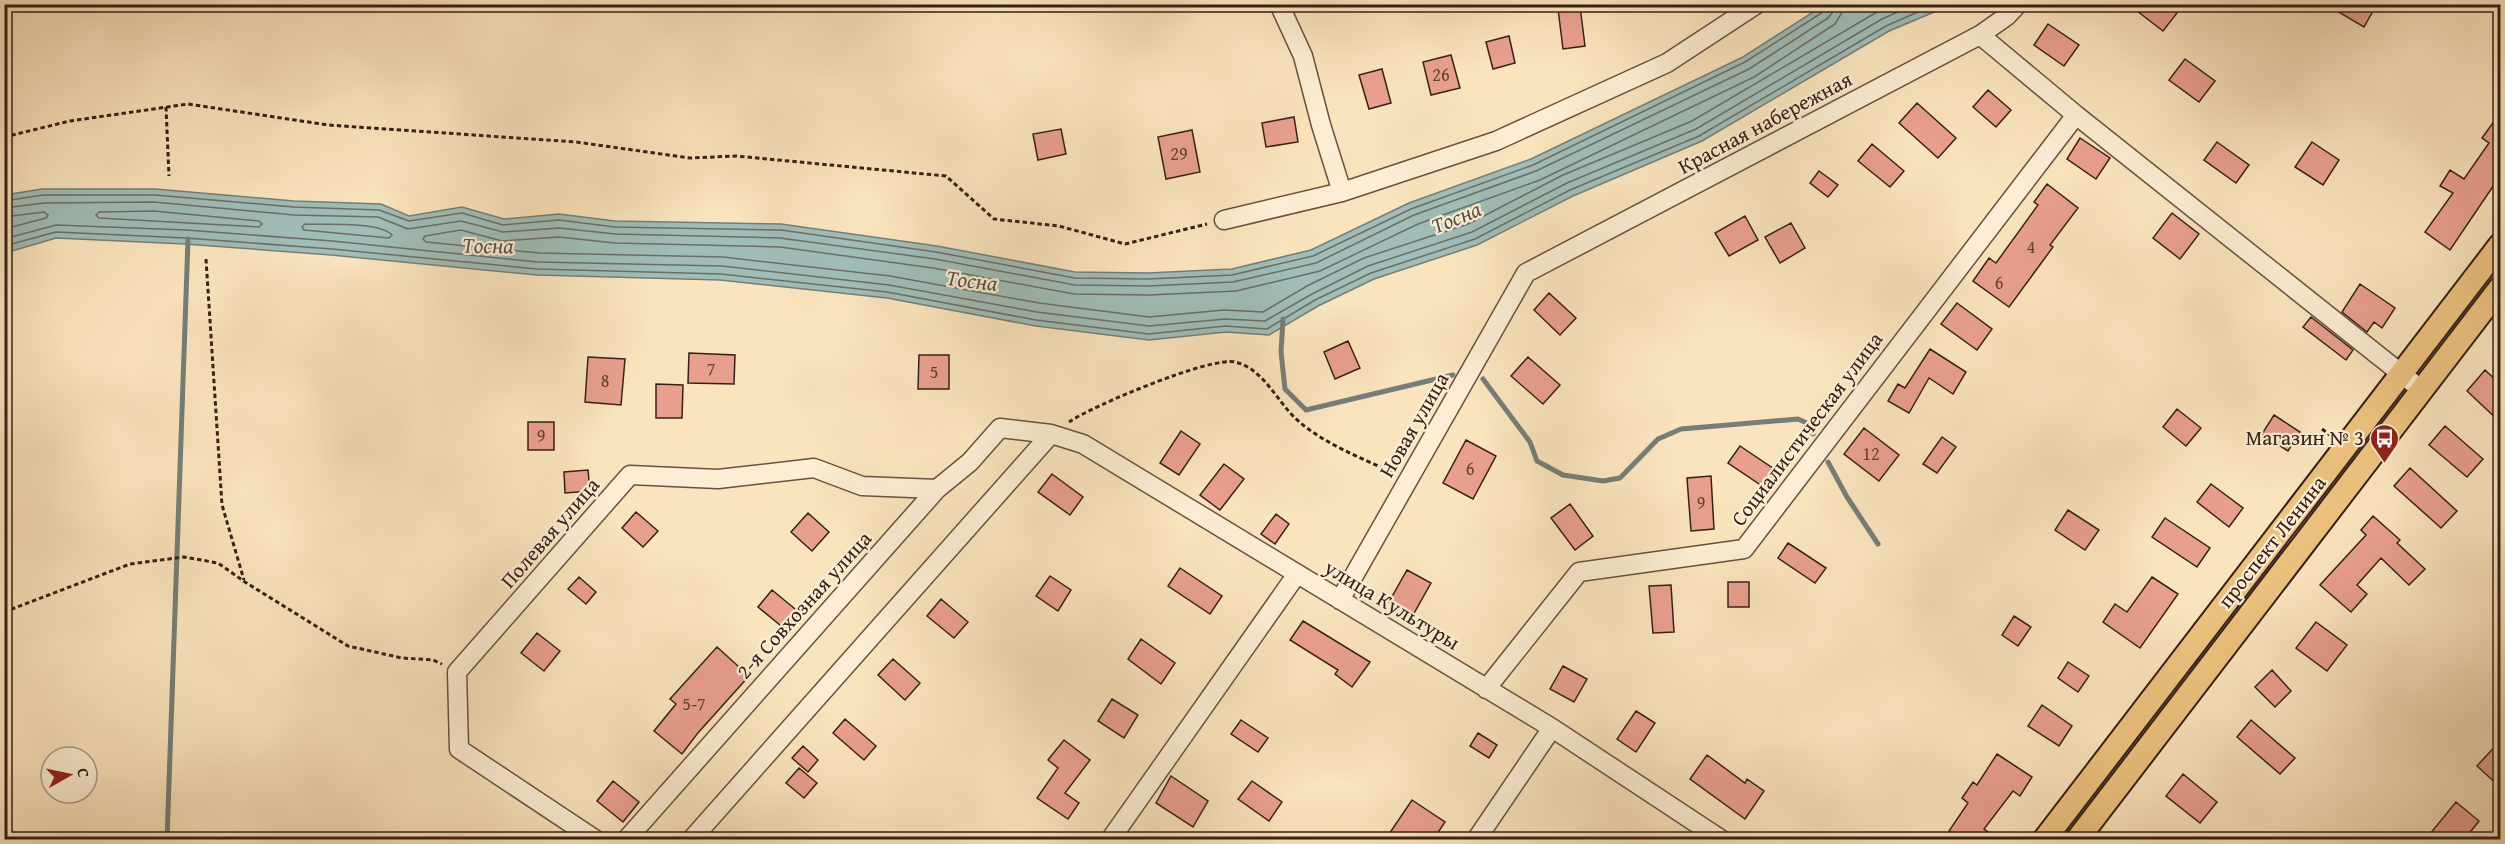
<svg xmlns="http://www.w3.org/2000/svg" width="2505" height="844" font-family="'Gentium Book Plus',serif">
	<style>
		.water { fill: #a0bdb8; stroke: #767e78; stroke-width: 1.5 }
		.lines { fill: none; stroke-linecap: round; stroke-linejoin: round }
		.shore { stroke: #6c6e68; stroke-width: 1.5 }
		.stream { stroke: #767e78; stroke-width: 5 }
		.building { fill: #e99f8f; stroke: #372017; stroke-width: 1.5 }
		.minor-casing { stroke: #685140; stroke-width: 21 }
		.major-casing { stroke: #372017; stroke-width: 26 }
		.path { stroke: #372017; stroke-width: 3; stroke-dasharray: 4.5 3; stroke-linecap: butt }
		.minor { stroke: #fcedd4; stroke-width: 18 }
		.major { stroke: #edc27e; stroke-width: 22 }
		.labels { text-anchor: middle; stroke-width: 4.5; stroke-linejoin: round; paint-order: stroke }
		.number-label { font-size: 18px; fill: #644035 }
		.street-label { font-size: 21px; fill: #372017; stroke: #fcedd4 }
		.poi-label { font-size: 21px; fill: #372017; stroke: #fcedd4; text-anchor: end }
		.water-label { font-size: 22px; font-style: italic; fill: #564f47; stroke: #fcedd4 }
	</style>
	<rect width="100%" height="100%" fill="#fae4bd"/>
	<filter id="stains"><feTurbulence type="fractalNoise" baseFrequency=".00333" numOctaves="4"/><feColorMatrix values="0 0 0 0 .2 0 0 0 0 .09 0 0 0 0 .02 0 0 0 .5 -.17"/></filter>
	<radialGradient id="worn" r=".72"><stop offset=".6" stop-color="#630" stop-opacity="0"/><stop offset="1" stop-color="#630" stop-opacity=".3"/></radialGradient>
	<path class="water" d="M1824,5H1951L1889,31L1702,141L1573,196L1477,245L1374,279L1318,306L1269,335L1226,332L1149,340L1036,326L887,298L720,280L537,275L331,255L185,244L56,238L5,253V195L42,189H155L294,201L381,204L409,216L462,207L504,219L559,214L615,221L781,224L937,246L1075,272L1148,273L1232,269L1311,250L1409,203L1531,159L1743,57Z"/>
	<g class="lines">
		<path class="shore" d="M1843,4L1841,14L1835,24L1754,77L1540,180L1418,224L1320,271L1236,291L1149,295L1074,294L933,268L780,247L615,243L559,237L502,241L461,230L425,236L423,239L426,242L539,253L723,257L890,276L1039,303L1149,317L1224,310L1263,312L1307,286L1364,258L1468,224L1563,175L1692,121L1877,12L1893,4
			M4,201L43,195H155L294,207L379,210L409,221L462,213L503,225L559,220L615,227L781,230L936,252L1075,278L1148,279L1232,275L1313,256L1411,209L1533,165L1745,62L1823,12L1826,4
			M4,208L44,203L154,202L294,215L378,217L408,229L461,221L503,232L559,228L615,234L780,238L935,259L1075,285L1148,286L1233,282L1316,263L1414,215L1536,171L1749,69L1828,18L1832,13L1834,4
			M154,211L259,221L262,224L259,227L99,218L96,215L99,212Z
			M4,217L44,212L48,215L46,218L4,229
			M305,224C324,225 380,221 392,235L389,238L304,230L302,227Z
			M4,239L56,225L186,230L332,241L538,262L722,266L889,285L1037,312L1149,326L1225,319L1265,321L1312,294L1368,266L1472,232L1567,183L1696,129L1882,19L1916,4
			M4,246L56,232L186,238L332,249L537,269L721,274L887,292L1036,320L1149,334L1225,326L1267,329L1315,300L1371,273L1475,239L1570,190L1699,136L1886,26L1936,4"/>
		<path class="stream" d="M1283,319L1281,352L1285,389L1306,410L1453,375
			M1483,379L1530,442L1537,461L1563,475L1603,481L1620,478L1658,439L1681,429L1798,419L1807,423L1813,434
			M1828,462L1847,497L1878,544
			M167,840L188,239"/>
	</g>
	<path class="building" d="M2128,4H2184L2163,31Z
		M2325,4H2377L2364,27Z
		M1580,6L1585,46L1563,49L1558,9Z
		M2048,24L2079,45L2064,66L2034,45Z
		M1509,36L1515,63L1493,69L1486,42Z
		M1451,55L1460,88L1431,95L1423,62Z
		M2185,59L2215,81L2199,102L2169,80Z
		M1382,69L1391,103L1369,109L1359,75Z
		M1988,90L2011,110L1996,127L1973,107Z
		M1917,103L1956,138L1938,158L1899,123Z
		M2500,113V176L2450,250L2425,232L2453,193L2440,186L2450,170L2464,179L2489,143L2482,138Z
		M1294,117L1298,142L1266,147L1262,123Z
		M1061,129L1066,154L1038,160L1033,134Z
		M1192,130L1200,172L1166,179L1158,137Z
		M2080,138L2110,158L2096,179L2067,159Z
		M2217,142L2249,165L2236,183L2204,160Z
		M2312,142L2339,160L2323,185L2295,167Z
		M1872,144L1904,171L1890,187L1858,161Z
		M1819,171L1838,185L1828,197L1810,183Z
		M2047,184L2078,208L2050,245L2053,247L2009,307L1973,281L1989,258L1996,263L2038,205L2034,202Z
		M2172,213L2199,234L2180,259L2153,238Z
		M1745,216L1758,240L1729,256L1715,233Z
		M1791,223L1805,248L1780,263L1765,237Z
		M2360,284L2395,308L2382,328L2374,322L2367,332L2342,312Z
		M1549,293L1576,318L1560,335L1534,310Z
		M1957,303L1992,329L1977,350L1941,324Z
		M2311,317L2353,350L2346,360L2303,327Z
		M1348,341L1360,368L1335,379L1324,352Z
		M1930,349L1966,372L1953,394L1929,378L1909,413L1888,401L1898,384L1905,388Z
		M689,353L735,355L734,384L688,383Z
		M919,355H949V389H918Z
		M588,357L625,359L621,405L585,402Z
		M1528,357L1560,385L1543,404L1511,376Z
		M2485,370L2500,384V422L2467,391Z
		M656,384L683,385L682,418H656Z
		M2177,409L2201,428L2186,446L2163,427Z
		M2274,415L2300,432L2288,451L2262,434Z
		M528,422H554V450H528Z
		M2445,426L2483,459L2467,477L2429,445Z
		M1864,428L1899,455L1879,481L1844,454Z
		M1181,431L1200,444L1179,475L1160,463Z
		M1942,437L1956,447L1937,473L1923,464Z
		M1466,440L1496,456L1473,499L1443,483Z
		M1740,446L1780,473L1768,490L1728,463Z
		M1224,464L1244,479L1220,510L1200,495Z
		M2410,468L2457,511L2441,528L2394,486Z
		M588,470L590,491L565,493L564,472Z
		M1052,474L1083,497L1070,515L1038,492Z
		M1711,476L1714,529L1691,531L1687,478Z
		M2211,484L2243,508L2229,527L2197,502Z
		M1570,504L1593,536L1575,550L1551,518Z
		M2068,510L2099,530L2085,550L2055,530Z
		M636,512L658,531L643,547L622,528Z
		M808,513L829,532L812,551L791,532Z
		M1276,514L1289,524L1275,544L1261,534Z
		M2373,516L2400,540L2397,543L2425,569L2409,585L2381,558L2357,585L2367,594L2351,612L2320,585L2366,535L2361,530Z
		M2165,518L2210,548L2197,567L2152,537Z
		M1788,543L1826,568L1815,583L1778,558Z
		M1180,568L1222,596L1210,614L1168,586Z
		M1407,570L1431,583L1413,615L1389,602Z
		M1050,576L1071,590L1058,611L1036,596Z
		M579,577L596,592L586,604L568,589Z
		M2152,577L2178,594L2140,648L2103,622L2115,604L2127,612Z
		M1728,582H1749V607H1728Z
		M1671,585L1674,632L1653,633L1649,586Z
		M772,590L800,613L786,630L758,607Z
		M941,599L968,622L954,638L927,616Z
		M2014,616L2031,627L2018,646L2002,635Z
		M1303,621L1370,662L1352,687L1335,674L1338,670L1290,640Z
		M2316,622L2347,645L2327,671L2296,648Z
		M537,633L560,651L544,671L521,653Z
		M1141,639L1175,663L1161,684L1128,659Z
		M717,647L749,676L697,734L682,754L654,731L676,704L670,699Z
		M893,659L920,683L905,700L878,675Z
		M2068,662L2089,676L2078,692L2058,678Z
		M1563,666L1587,679L1574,702L1550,689Z
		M2272,670L2291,691L2275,707L2255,687Z
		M1112,699L1138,715L1124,738L1098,721Z
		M2042,705L2072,726L2059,746L2028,726Z
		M1636,711L1655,723L1636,752L1617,739Z
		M845,719L876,746L864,760L833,733Z
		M1241,720L1268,738L1258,752L1231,734Z
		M2251,720L2295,758L2280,774L2237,737Z
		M1478,733L1497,745L1489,758L1470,746Z
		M1064,740L1090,760L1065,793L1079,803L1068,819L1037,798L1058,768L1048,760Z
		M2500,741V787L2477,766Z
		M803,746L818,760L808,772L792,758Z
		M1997,754L2032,777L2020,796L2013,791L1984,829L2000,840H1962L1949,831L1968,803L1962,798L1973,782L1977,785Z
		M1707,755L1745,783L1747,779L1764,791L1745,819L1690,779Z
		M799,768L817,783L804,798L786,783Z
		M2183,774L2217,802L2200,823L2166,796Z
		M1171,776L1208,801L1193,827L1156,803Z
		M613,781L639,802L623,822L597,801Z
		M1252,781L1282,802L1269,821L1238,799Z
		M1412,800L1445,822L1433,840H1385Z
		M2456,802L2479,821L2464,840H2425Z"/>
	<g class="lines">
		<defs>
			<path id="minor" d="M1279,4L1303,56L1321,125L1342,192
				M1980,35L2076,115L2423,391
				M1224,220L1342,192L1496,141L1667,63L1757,4
				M1340,600L1526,273L1980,35L2007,16L2018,4
				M1486,689L1579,572L1744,549L2076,115
				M596,840L459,749L457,672L630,475L718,479L814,468L862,486L937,489
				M626,840L937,489L970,462L1000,428L1051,434L1083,444L1552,728L1722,840
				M691,840L1051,434
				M1110,840L1297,574
				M1476,840L1552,728"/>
			<path id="major" d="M2044,840L2500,245
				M2077,840L2500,288"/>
		</defs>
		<use href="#minor" class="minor-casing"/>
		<use href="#major" class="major-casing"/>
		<path class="path" d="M166,107L169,176
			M4,137L70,121L188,104L328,125L576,142L690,158L736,156L946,176L994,219L1059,226L1125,244L1207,224
			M206,259L222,505L244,580
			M1069,422C1092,406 1211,356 1235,362C1262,368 1276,399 1294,417C1321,443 1360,457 1393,473
			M2322,429L2330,435
			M4,612L130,564L184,557L218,563L245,582L348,646L402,658L433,660L442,664"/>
		<use href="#minor" class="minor"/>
		<use href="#major" class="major"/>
	</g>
	<defs>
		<symbol id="bus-pin" viewBox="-11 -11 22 30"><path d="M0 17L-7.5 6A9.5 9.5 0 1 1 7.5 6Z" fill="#8f2418" stroke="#fcedd4"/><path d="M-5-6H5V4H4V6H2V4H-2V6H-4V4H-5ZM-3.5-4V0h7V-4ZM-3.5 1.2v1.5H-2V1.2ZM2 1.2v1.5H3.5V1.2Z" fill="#fff"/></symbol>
	</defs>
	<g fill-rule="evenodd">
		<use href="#bus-pin" x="2368" y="422" width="33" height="45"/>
	</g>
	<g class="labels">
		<g class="number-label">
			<text x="1441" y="81">26</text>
			<text x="1179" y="160">29</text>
			<text x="2031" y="253">4</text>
			<text x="1999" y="289">6</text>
			<text x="711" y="375">7</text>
			<text x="934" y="378">5</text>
			<text x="605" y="387">8</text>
			<text x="541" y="442">9</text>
			<text x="1871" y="460">12</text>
			<text x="1470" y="475">6</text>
			<text x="1701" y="509">9</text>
			<text x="694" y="710">5-7</text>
		</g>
		<g class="street-label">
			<text transform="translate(1765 123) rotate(-28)" y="7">Красная набережная</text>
			<text transform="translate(1414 425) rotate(-60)" y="7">Новая улица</text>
			<text transform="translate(1807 429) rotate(-53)" y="7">Социалистическая улица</text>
			<text transform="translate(550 533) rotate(-49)" y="7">Полевая улица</text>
			<text transform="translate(2272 542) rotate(-52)" y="7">проспект Ленина</text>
			<text transform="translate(804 605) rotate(-48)" y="7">2-я Совхозная улица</text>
			<text transform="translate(1392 605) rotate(31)" y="7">улица Культуры</text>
		</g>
		<g class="poi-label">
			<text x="2364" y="445">Магазин № 3</text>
		</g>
		<g class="water-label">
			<text transform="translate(1456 217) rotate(-22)" y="8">Тосна</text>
			<text transform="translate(488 245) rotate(1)" y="8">Тосна</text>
			<text transform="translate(972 280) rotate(7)" y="8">Тосна</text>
		</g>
	</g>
	<rect width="2505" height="844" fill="none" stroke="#fae4bd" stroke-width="24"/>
	<rect x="6" y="6" width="2493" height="832" fill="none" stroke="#372017" stroke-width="3"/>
	<rect x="12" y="12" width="2481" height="820" fill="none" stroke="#372017" stroke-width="1.5"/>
	<g transform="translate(69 775) rotate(81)"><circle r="28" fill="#fcedd4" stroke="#ad9b88" stroke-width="1.5"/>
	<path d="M0-4.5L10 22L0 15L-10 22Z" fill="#8f2418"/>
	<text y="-9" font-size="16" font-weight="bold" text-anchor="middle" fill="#372017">С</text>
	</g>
	<rect width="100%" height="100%" filter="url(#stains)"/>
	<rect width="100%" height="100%" fill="url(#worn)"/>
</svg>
